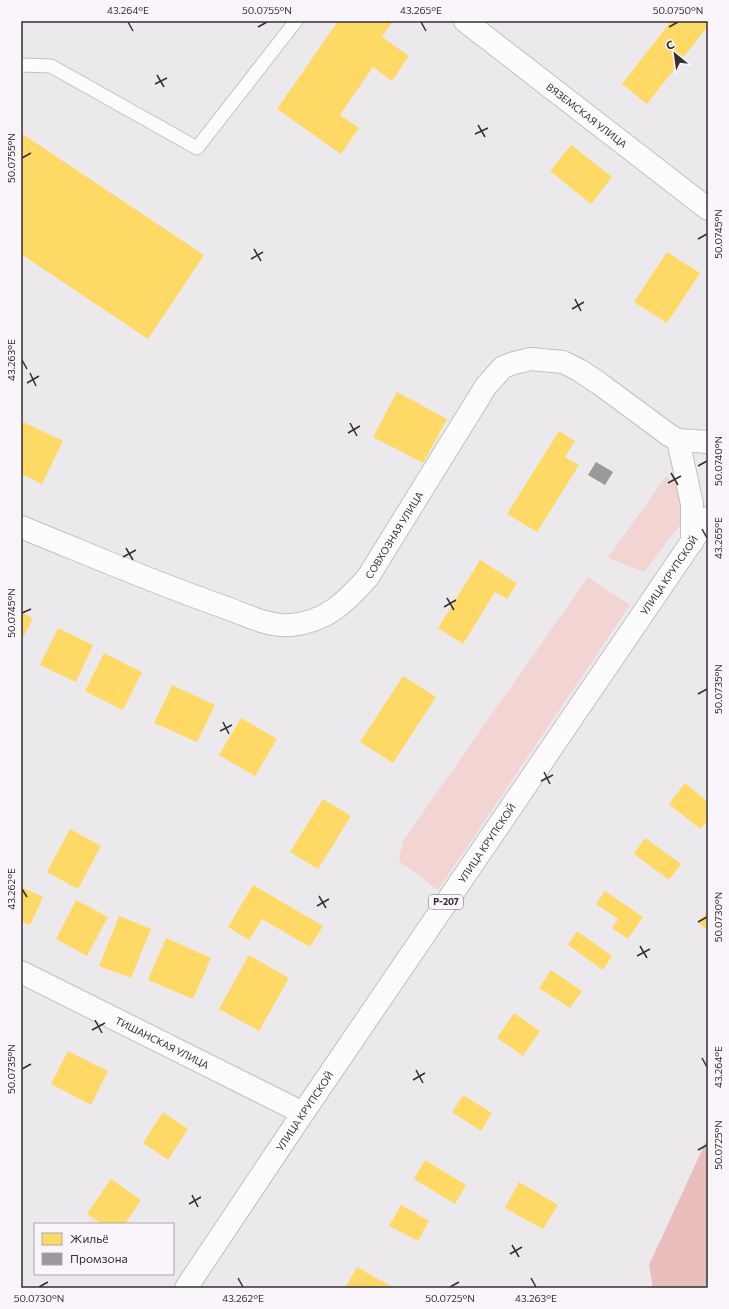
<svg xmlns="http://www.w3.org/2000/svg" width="729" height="1309" font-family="Commissioner,sans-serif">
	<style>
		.green { fill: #f2d4d3 }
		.forest { fill: #eabebc }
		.homes { fill: #ffd966 }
		.industry { fill: #999 }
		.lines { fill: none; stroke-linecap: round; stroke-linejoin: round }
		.lane-casing { stroke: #c2c0c2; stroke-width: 15 }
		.street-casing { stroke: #c2c0c2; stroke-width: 24 }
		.secondary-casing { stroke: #c2c0c2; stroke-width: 24 }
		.primary-casing { stroke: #c2c0c2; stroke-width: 24 }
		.lane { stroke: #fcfcfc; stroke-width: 13 }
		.street { stroke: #fcfcfc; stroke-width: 22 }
		.secondary { stroke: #fcfcfc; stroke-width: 22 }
		.primary { stroke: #fcfcfc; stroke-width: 22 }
		.ticks { fill: none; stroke: #312f31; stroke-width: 1.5 }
		.labels { text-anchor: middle; stroke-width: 4; stroke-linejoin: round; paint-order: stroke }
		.shield { fill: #faf5fa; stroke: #6d6a6d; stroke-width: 1 }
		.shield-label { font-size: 9px; font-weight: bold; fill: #312f31 }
		.street-label { font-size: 10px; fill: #312f31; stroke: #faf5fa }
		.neatline { fill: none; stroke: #312f31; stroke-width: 1.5 }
		.ticks-label { font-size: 10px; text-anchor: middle; fill: #312f31 }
	</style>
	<rect width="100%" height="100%" fill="#ece9ec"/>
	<path class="green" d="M666,476L697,503L644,572L608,558Z
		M588,577L630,605L438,890L399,861L403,841Z"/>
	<path class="forest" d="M708,1137V1288H653L649,1265Z"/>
	<path class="homes" d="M338,21H393L382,37L409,56L392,81L373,67L340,115L359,128L341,154L277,109Z
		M671,21H708V26L647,104L622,84Z
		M21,133L204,255L148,339L21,254Z
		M571,145L612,177L591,204L550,171Z
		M667,252L700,273L667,323L634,302Z
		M397,392L447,419L423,463L373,437Z
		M21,421L63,441L42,484L21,474Z
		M559,431L575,441L565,457L579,465L537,532L507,514Z
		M480,560L517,583L507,599L495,592L463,644L438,628Z
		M21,612L33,619L21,641Z
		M58,628L93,645L76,682L40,665Z
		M104,653L142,672L123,710L85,691Z
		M403,676L436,697L393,763L360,742Z
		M172,685L215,705L197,742L154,723Z
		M241,718L277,739L255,776L219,755Z
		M685,783L708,802V820L700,829L669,804Z
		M323,799L351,816L318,869L290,852Z
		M70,829L101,846L78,889L47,872Z
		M645,838L681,864L669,880L634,854Z
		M253,885L323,926L310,947L262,919L249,940L228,927Z
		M21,887L43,897L30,925L21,921Z
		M605,891L643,917L628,939L612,928L618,919L596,904Z
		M76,900L108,917L87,956L56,939Z
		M708,911V931L698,922Z
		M119,916L151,929L131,978L99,966Z
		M577,931L612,956L603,970L568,945Z
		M166,938L211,958L193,999L148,980Z
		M249,955L289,978L259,1031L219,1009Z
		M551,970L582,991L570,1008L539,988Z
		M514,1013L540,1031L523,1056L497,1038Z
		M68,1051L108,1071L91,1105L51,1084Z
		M463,1095L492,1113L481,1131L452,1112Z
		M163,1112L188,1129L168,1160L143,1143Z
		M425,1160L466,1185L455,1204L414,1179Z
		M111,1179L141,1200L125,1224H102L87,1214Z
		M519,1182L558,1205L543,1229L505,1208Z
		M401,1205L429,1221L418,1241L389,1226Z
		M357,1267L394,1288H345Z"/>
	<path class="industry" d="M596,462L613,472L605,485L588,475Z"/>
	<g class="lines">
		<defs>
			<path id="lane" d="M21,65L51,66L197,148L296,21"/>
			<g id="street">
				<path id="s1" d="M465,21L708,209"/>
				<path d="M678,440L692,504V542"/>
				<path id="s2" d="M21,527C88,554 155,583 224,607C244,614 268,627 291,625C326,622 346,602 368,577L486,386L503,367L514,363L531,359L563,362L579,370L600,384L669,435L678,440L708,442"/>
			</g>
			<g id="secondary">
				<path id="s3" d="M21,972L303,1113"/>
			</g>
			<g id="primary">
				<path id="s4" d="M186,1288L303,1113L708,518"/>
			</g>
		</defs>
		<use href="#lane" class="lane-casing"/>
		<use href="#street" class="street-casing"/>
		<use href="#secondary" class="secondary-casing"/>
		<use href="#primary" class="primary-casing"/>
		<use href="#lane" class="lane"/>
		<use href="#street" class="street"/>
		<use href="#secondary" class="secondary"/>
		<use href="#primary" class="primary"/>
	</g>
	<path class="ticks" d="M128,22L133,31M421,22L426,31M258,27L267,22M669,27L678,22M157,75L164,87M155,84L167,78M478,125L485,137M475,134L488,128M22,158L31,153M698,239L707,234M254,249L261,261M251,259L263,252M575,299L581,311M572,309L584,302M22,360L27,369M30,373L36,386M27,383L39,376M350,423L357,436M348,433L360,426M698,466L707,461M671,473L678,485M668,483L681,476M702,529L707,538M126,548L133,560M123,557L136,550M447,598L454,610M444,607L456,600M22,613L31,609M698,694L707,689M223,722L229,734M220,731L232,725M544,772L550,784M541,781L553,775M22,889L27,897M319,896L326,908M317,906L329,899M698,922L707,917M640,946L647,958M637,956L650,949M95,1020L102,1033M92,1030L105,1023M702,1058L707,1067M22,1069L31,1064M416,1070L423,1083M413,1080L425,1073M698,1150L707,1145M192,1195L198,1207M189,1204L201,1197M512,1245L519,1257M510,1254L522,1247M238,1278L243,1287M531,1278L536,1287M39,1287L48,1282M450,1287L459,1282"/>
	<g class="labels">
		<rect class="shield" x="429" y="895" width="34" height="14" rx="3"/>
		<g class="shield-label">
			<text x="446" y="905">Р-207</text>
		</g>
		<g class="street-label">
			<text dy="4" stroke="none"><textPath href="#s1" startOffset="154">ВЯЗЕМСКАЯ УЛИЦА</textPath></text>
			<text dy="4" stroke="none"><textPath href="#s2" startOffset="431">СОВХОЗНАЯ УЛИЦА</textPath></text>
			<text dy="4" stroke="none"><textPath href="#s4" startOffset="861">УЛИЦА КРУПСКОЙ</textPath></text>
			<text dy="4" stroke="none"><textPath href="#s4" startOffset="537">УЛИЦА КРУПСКОЙ</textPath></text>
			<text dy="4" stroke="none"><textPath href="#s3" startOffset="158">ТИШАНСКАЯ УЛИЦА</textPath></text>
			<text dy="4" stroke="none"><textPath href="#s4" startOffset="213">УЛИЦА КРУПСКОЙ</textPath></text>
		</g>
	</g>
	<rect width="729" height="1309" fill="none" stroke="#faf5fa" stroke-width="44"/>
	<rect x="34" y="1223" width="140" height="52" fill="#faf5fa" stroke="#aaa6aa"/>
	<rect x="42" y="1233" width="20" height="12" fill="#ffd966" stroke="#aaa6aa"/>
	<text x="70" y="1243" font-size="12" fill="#312f31">Жильё</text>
	<rect x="42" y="1253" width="20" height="12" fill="#999999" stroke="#aaa6aa"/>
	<text x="70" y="1263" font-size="12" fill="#312f31">Промзона</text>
	<g transform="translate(675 54) rotate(331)" stroke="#faf5fa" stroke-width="3" paint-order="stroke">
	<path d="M0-3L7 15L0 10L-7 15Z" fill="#312f31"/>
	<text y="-6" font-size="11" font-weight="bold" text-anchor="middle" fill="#312f31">С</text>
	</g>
	<rect x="22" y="22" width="685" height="1265" class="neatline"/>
	<g class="ticks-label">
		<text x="128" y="14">43.264°E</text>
		<text x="267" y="14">50.0755°N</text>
		<text x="421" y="14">43.265°E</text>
		<text x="678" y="14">50.0750°N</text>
		<text transform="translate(11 158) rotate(-90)" y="4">50.0755°N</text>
		<text transform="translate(718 234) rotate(-90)" y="4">50.0745°N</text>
		<text transform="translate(11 360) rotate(-90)" y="4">43.263°E</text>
		<text transform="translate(718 461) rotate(-90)" y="4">50.0740°N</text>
		<text transform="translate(718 538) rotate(-90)" y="4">43.265°E</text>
		<text transform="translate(11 613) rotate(-90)" y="4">50.0745°N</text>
		<text transform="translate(718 689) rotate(-90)" y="4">50.0735°N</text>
		<text transform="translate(11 889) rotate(-90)" y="4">43.262°E</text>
		<text transform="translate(718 917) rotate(-90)" y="4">50.0730°N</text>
		<text transform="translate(718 1067) rotate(-90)" y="4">43.264°E</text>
		<text transform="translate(11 1069) rotate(-90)" y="4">50.0735°N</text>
		<text transform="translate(718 1145) rotate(-90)" y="4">50.0725°N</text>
		<text x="39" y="1302">50.0730°N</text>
		<text x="243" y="1302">43.262°E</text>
		<text x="450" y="1302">50.0725°N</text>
		<text x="536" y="1302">43.263°E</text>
	</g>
</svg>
